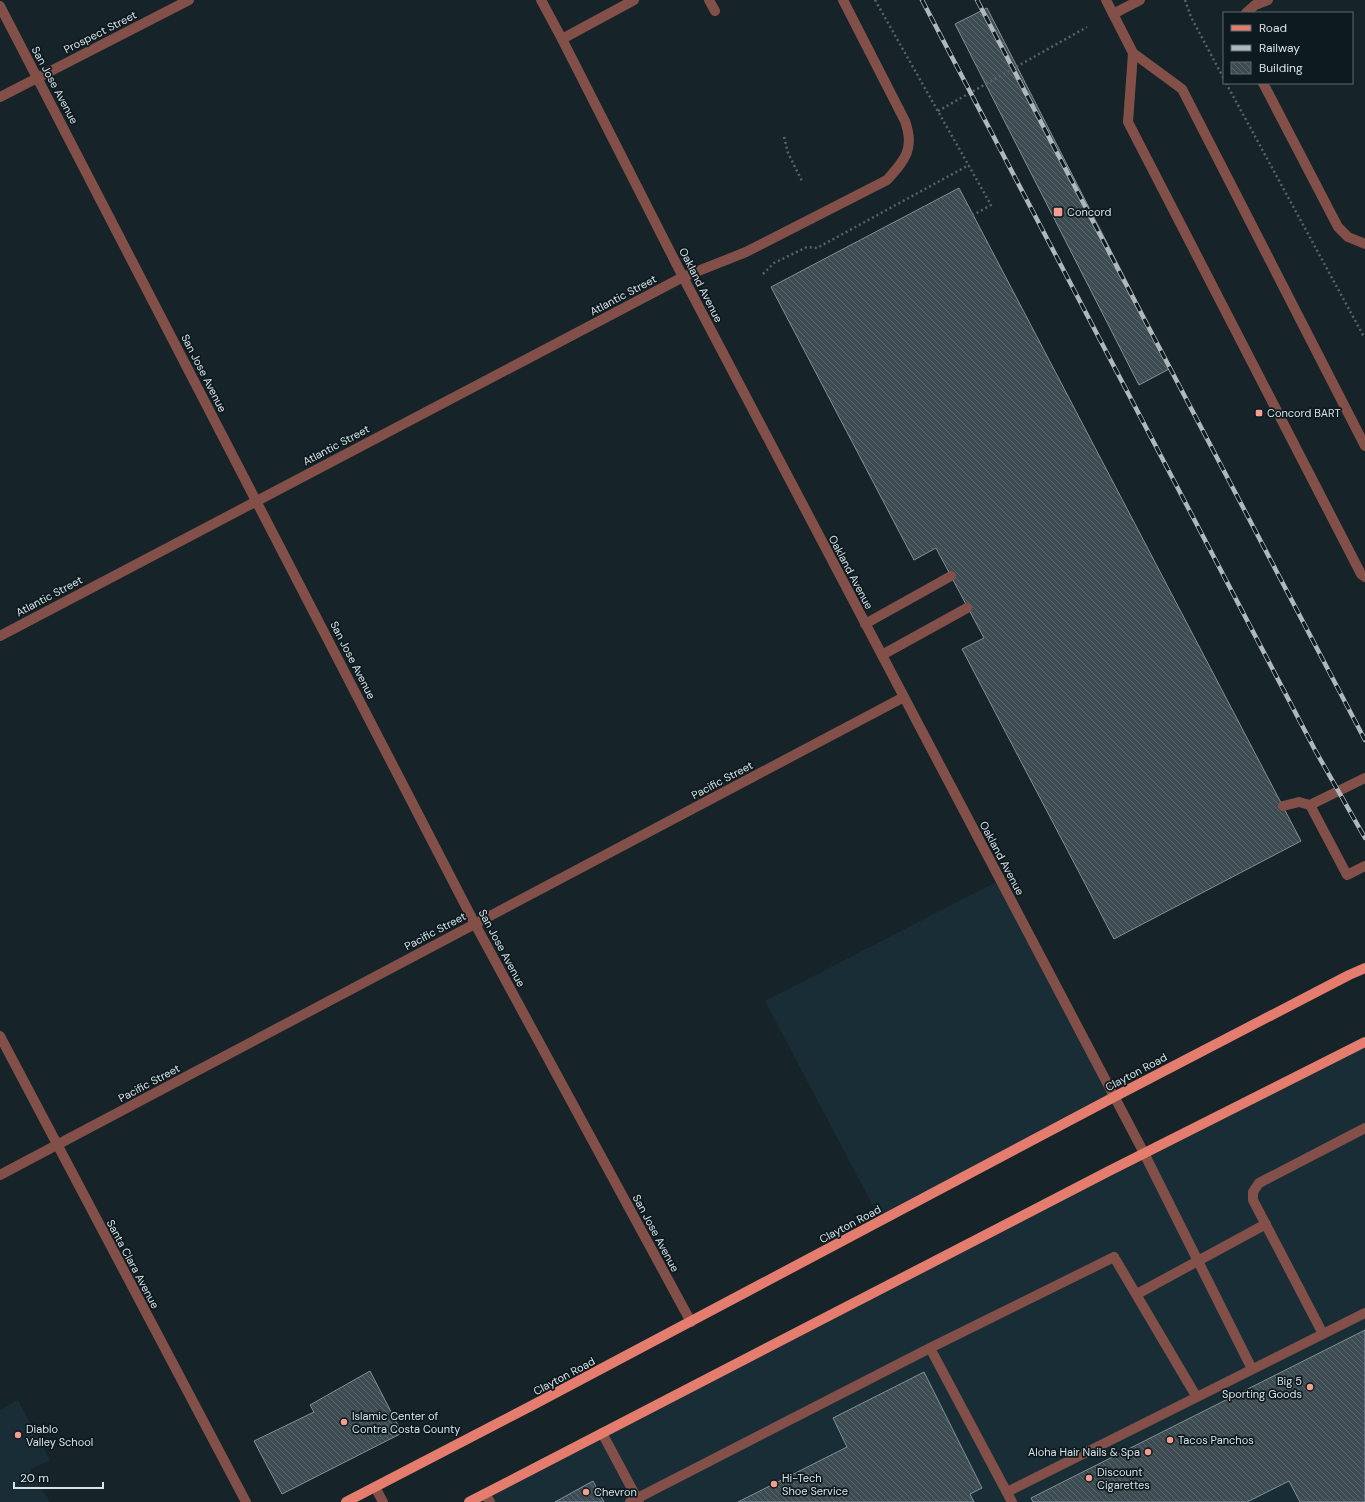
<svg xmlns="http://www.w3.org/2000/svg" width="1365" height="1502" font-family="'DM Sans',sans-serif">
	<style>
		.built { fill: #192d36 }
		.building { fill: url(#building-back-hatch); stroke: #819198 }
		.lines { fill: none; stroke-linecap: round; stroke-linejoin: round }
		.path { stroke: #586369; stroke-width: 2.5; stroke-dasharray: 2 3; stroke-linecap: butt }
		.service { stroke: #825048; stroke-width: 10 }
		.pedestrian { stroke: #825048; stroke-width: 10 }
		.minor { stroke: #825048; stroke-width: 10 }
		.primary { stroke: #e47d6d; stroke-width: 10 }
		.rail-casing { stroke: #afb8bc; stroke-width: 4.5 }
		.rail { stroke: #0d1a1f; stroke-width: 3; stroke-dasharray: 9; stroke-linecap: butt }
		.poi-dot { fill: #f59d8e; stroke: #0d1a1f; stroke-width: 1.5 }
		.labels { text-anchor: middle; stroke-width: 3.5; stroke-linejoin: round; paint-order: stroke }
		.street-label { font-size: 11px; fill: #dae2e6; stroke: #0d1a1f }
		.poi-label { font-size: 11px; fill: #dae2e6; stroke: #0d1a1f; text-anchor: start }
	</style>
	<defs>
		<pattern id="building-back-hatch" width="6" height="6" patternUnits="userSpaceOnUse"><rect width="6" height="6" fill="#3d4b52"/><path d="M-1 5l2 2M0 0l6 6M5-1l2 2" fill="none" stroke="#58656b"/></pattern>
	</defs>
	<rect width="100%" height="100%" fill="#162329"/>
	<path class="built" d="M1000,880L1114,1097L881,1221L765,1001Z
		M1365,1042V1502H469Z
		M18,1400L50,1460L30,1470L50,1502H0V1410Z"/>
	<path class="building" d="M987,8L1171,368L1139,385L955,24Z
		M959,188L1301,841L1114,939L962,649L984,638L936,548L914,560L771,287Z
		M1365,1330V1502H1300L1289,1481L1247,1502H1033L1031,1498Z
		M370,1371L402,1433L282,1494L254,1441L314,1412L310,1405Z
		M924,1372L982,1488L970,1494L974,1502H738L847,1447L833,1418Z
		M593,1481L604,1502H555Z"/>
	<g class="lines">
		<path class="path" d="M875,0L991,205L973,215
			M1185,0L1191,17L1224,79
			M1226,83L1363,335H1365
			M938,111L1087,27
			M784,137L788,153L802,181
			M763,274L774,263L807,247L817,248L969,165"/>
		<path class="service" d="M709,0L715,11
			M1106,0L1133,53L1182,89L1365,446
			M1246,13L1255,5L1268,0
			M562,39L634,0
			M1133,53L1128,122L1361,574L1365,577
			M1263,83L1338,227L1348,237L1365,244
			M683,277L746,252L887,180C905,160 915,149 905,121L843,0
			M865,624L951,576
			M882,655L967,608
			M1310,805L1347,875L1365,866
			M1283,806L1299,802L1310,805L1365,778
			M1144,1153L1252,1369
			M1137,1294L1266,1224
			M1323,1334L1253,1200V1192L1259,1183L1365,1128
			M930,1348L1012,1502
			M602,1433L639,1502
			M1007,1492L1365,1313
			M485,1494L490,1502
			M630,1502L930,1348L1114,1257L1196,1396"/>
		<path class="pedestrian" d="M1113,14L1140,0"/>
		<path class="minor" d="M541,0L562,39L683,277L1144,1153
			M0,6L475,924L691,1322
			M0,97L189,0
			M0,636L683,277
			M0,1036L246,1502
			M0,1175L904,697
			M375,1487L383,1502"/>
		<path class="primary" d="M346,1502L531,1406L1114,1097L1349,975L1365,968
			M469,1502L1109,1171L1365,1042"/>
		<defs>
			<path id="rail" d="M922,0L1315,750L1365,838
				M977,0L1365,740"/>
		</defs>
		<use href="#rail" class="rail-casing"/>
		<use href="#rail" class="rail"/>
	</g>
	<g class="poi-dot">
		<rect x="1053" y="207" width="10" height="10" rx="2"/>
		<rect x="1255" y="409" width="8" height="8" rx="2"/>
		<circle cx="1310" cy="1387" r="4"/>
		<circle cx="344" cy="1422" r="4"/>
		<circle cx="18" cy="1435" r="4"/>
		<circle cx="1170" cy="1440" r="4"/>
		<circle cx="1148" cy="1452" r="4"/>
		<circle cx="1089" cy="1478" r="4"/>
		<circle cx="774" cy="1484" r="4"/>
		<circle cx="586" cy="1492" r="4"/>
	</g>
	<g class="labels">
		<g class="street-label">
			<text transform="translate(100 32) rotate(-27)" y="4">Prospect Street</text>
			<text transform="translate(55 85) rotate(62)" y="4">San Jose Avenue</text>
			<text transform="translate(701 285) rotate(63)" y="4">Oakland Avenue</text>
			<text transform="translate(623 295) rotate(-28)" y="4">Atlantic Street</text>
			<text transform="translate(204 373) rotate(63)" y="4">San Jose Avenue</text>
			<text transform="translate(336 445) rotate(-28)" y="4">Atlantic Street</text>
			<text transform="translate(851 572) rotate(62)" y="4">Oakland Avenue</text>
			<text transform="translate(49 596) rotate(-28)" y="4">Atlantic Street</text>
			<text transform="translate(353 660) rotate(63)" y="4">San Jose Avenue</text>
			<text transform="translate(722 780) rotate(-28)" y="4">Pacific Street</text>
			<text transform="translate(1002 858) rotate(62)" y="4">Oakland Avenue</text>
			<text transform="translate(435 931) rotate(-28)" y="4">Pacific Street</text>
			<text transform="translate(502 948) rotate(62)" y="4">San Jose Avenue</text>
			<text transform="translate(1136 1072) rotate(-28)" y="4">Clayton Road</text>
			<text transform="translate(149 1083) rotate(-28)" y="4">Pacific Street</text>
			<text transform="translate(850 1224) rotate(-28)" y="4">Clayton Road</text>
			<text transform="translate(656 1233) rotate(62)" y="4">San Jose Avenue</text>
			<text transform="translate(133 1264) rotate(62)" y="4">Santa Clara Avenue</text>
			<text transform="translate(564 1376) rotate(-28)" y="4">Clayton Road</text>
		</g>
		<g class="poi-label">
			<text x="1067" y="216">Concord</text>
			<text x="1267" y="417">Concord BART</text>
			<text x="1302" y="1385" text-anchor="end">Big 5<tspan x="1302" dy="13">Sporting Goods</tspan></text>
			<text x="352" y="1420">Islamic Center of<tspan x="352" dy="13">Contra Costa County</tspan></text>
			<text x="26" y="1433">Diablo<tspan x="26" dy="13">Valley School</tspan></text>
			<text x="1178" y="1444">Tacos Panchos</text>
			<text x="1140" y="1456" text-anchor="end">Aloha Hair Nails &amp; Spa</text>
			<text x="1097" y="1476">Discount<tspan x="1097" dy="13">Cigarettes</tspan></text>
			<text x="782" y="1482">Hi-Tech<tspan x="782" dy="13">Shoe Service</tspan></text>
			<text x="594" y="1496">Chevron</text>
		</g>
	</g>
	<rect x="1223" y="12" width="130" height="72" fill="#0d1a1f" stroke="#5f6a6f"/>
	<rect x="1231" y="25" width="20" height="6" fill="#e47d6d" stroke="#5f6a6f"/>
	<text x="1259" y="32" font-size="12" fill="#dae2e6">Road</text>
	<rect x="1231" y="45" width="20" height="6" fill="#afb8bc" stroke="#5f6a6f"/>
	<text x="1259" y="52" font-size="12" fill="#dae2e6">Railway</text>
	<rect x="1231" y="62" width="20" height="12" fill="url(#building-back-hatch)" stroke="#5f6a6f"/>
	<text x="1259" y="72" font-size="12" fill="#dae2e6">Building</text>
	<path d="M14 1482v6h89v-6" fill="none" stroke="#dae2e6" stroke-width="2"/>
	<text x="20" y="1482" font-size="12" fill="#dae2e6" stroke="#0d1a1f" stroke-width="3" paint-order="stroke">20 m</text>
</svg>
